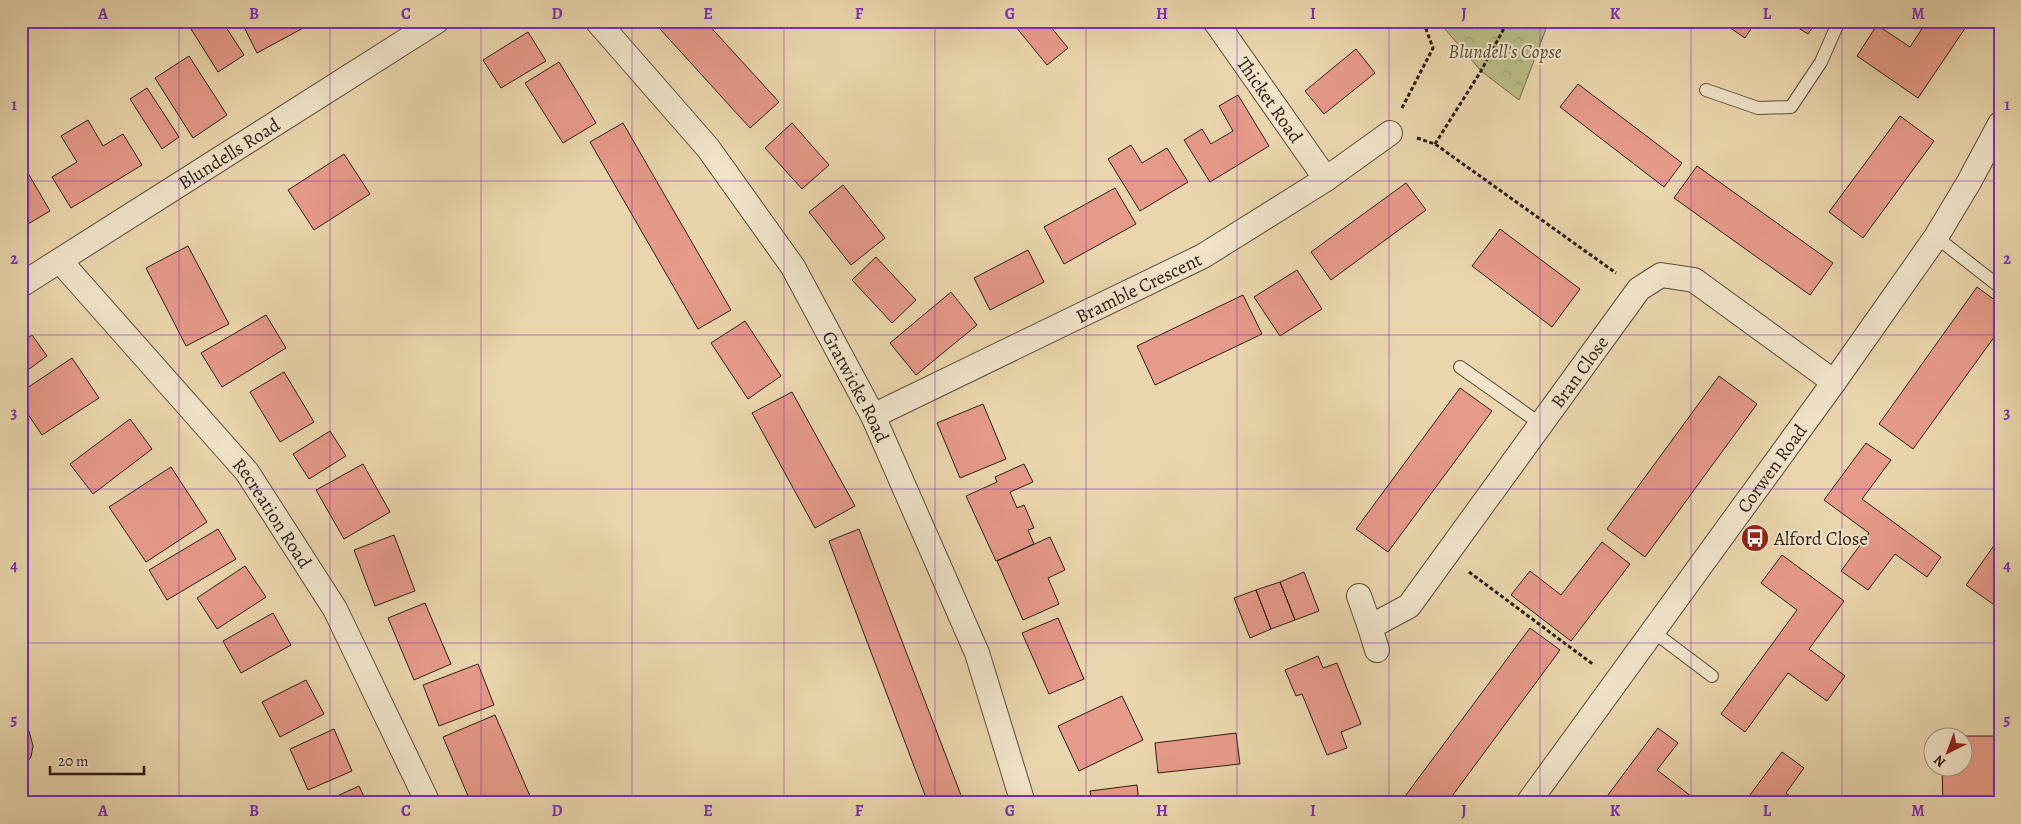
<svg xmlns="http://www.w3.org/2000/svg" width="2021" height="824" font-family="Alegreya,serif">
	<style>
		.forest { fill: url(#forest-crowns); stroke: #726d4e }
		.building { fill: #e69a89; stroke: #2b1d14 }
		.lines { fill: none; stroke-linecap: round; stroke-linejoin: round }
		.service-casing { stroke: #5b4b3a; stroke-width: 14 }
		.minor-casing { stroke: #5b4b3a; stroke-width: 26 }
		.path { stroke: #2b1d14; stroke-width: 3; stroke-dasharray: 4 2.5; stroke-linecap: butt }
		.service { stroke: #f1e4ca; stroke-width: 12 }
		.minor { stroke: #f1e4ca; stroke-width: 24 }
		.grid { fill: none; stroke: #7b2cbf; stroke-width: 1; stroke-opacity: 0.55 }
		.labels { text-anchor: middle; stroke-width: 4; stroke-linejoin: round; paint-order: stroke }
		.park-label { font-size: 19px; font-style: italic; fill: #564d36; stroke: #f1e4ca }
		.street-label { font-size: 19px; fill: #2b1d14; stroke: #f1e4ca }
		.poi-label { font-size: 19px; fill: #2b1d14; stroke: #f1e4ca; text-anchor: start }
		.neatline { fill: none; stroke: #7b2cbf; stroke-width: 2 }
		.grid-label { font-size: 16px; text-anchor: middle; font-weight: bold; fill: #7b2cbf }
	</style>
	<defs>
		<pattern id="forest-crowns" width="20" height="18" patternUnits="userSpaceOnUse" patternTransform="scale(1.25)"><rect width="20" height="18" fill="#babd87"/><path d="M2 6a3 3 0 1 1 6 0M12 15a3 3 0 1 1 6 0" fill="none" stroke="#a0a274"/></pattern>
	</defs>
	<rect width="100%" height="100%" fill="#ead6ad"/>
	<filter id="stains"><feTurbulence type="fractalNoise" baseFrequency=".004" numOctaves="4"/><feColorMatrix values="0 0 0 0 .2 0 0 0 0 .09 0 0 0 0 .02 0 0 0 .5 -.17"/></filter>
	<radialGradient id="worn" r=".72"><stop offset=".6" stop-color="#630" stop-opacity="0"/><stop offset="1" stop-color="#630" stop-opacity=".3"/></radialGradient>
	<path class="forest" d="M1438,21H1549L1519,100L1481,71Z"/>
	<path class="building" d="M186,21H222L244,55L218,72Z
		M241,21H302L305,27L257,53Z
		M669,21H705L779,102L750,128L660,29Z
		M1011,21H1046L1068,48L1047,65Z
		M1720,21H1756L1745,38Z
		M1787,21H1817L1808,34Z
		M1927,21H1970L1918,98L1857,56L1877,25L1910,47Z
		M528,32L546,61L501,88L483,60Z
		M1356,49L1375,73L1324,114L1305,91Z
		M189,56L227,115L193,138L155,78Z
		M559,62L596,123L563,143L525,83Z
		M1578,84L1682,163L1664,187L1560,107Z
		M147,88L179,137L162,149L130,99Z
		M1238,95L1269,146L1210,182L1184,140L1202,129L1211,144L1233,131L1219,106Z
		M1900,116L1934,141L1863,238L1829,212Z
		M88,120L103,146L123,134L142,165L71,208L52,177L77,162L61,136Z
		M623,123L731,310L698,329L590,142Z
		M792,123L829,165L802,189L765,148Z
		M1131,145L1142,163L1167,148L1188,182L1140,211L1108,159Z
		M344,154L370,194L314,230L288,190Z
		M21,161L50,211L21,228Z
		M1697,166L1833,263L1810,295L1674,198Z
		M1406,183L1426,210L1331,280L1311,252Z
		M843,185L885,238L851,265L809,212Z
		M1115,188L1136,224L1064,264L1044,227Z
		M1500,229L1580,289L1552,327L1472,266Z
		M188,246L229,324L186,346L146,268Z
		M1028,250L1044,282L990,310L974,278Z
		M876,257L916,300L892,323L852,280Z
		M1297,270L1322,309L1280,336L1254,297Z
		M1977,287L2000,304V329L1913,449L1879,424Z
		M951,292L977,325L916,375L890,343Z
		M1243,295L1262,334L1155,385L1137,346Z
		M266,315L286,348L222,387L201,353Z
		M745,321L781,376L748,399L711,343Z
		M32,335L47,356L21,375V343Z
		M72,358L99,398L42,435L21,404V392Z
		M284,372L314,422L280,442L250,392Z
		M1719,376L1757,404L1645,557L1607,529Z
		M1460,388L1492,411L1388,552L1356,529Z
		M792,392L855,506L815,528L752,413Z
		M983,404L1006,459L960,478L937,423Z
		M130,419L152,449L93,494L70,464Z
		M330,431L346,456L309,479L293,454Z
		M1866,443L1891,460L1862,499L1941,557L1927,577L1895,554L1868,590L1841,571L1869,533L1824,500Z
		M363,464L390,512L344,539L316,490Z
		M1024,464L1033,482L1010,492L1017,508L1024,505L1034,528L1028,530L1034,544L996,561L966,496L997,482L995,477Z
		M171,467L207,522L146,562L109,507Z
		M218,529L236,559L167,600L149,570Z
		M859,529L964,803H928L829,541Z
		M394,535L415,591L375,606L354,550Z
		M1050,537L1065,570L1048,578L1059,604L1023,620L997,561Z
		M2000,537V609L1966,585Z
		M1602,542L1630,564L1571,641L1511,595L1530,571L1561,595Z
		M1782,555L1844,601L1809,649L1845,676L1827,701L1788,673L1745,732L1721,714L1797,610L1761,583Z
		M245,566L266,597L217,629L197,598Z
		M1304,572L1319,611L1295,620L1280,582Z
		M1280,582L1295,620L1271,629L1256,590Z
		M1256,590L1271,629L1250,638L1234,598Z
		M425,603L451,664L414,680L388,618Z
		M273,613L291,645L241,673L223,641Z
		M1058,618L1084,679L1049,694L1022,633Z
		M1530,628L1560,650L1447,803H1400Z
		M1318,656L1323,668L1337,663L1361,724L1341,732L1347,748L1327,755L1302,694L1296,696L1285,670Z
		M478,664L494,705L439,726L423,685Z
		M306,680L324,714L280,737L262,702Z
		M1122,696L1143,740L1079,771L1058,726Z
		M495,715L533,803H471L443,737Z
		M21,725L29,731L33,746L31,757L21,769Z
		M1658,728L1678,743L1657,770L1700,803H1646L1642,799L1639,803H1602Z
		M334,729L352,771L308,790L290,749Z
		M1236,733L1240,764L1158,773L1155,743Z
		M1943,736H2000V803H1943L1942,766H1964V736Z
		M1782,752L1804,768L1786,793L1799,803H1744Z
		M1137,785L1139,803H1092L1090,791Z
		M359,786L367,803H322Z"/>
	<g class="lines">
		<defs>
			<path id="service" d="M1706,90L1758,108L1791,107L1821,62L1839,21
				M1936,237L2000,287
				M1460,367L1542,425
				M1651,630L1712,676"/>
			<g id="minor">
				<path id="s1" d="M597,21L708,148L793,267L873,416L977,653L1023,803"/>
				<path id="s2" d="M1215,21L1326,179"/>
				<path id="s3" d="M60,261L247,472L335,609L428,803"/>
				<path id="s4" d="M21,285L437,21"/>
				<path id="s5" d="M873,416L1203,256L1326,179L1390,133"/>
				<path d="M1359,596L1370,627"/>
				<path id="s6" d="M1377,650L1370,627L1409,606L1639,289L1661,275L1694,280L1834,382"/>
				<path id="s7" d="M1528,803L1834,382L1936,237L1969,182L2000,124"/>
			</g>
		</defs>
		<use href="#service" class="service-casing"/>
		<use href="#minor" class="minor-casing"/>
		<path class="path" d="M1402,108L1433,48L1423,21
			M1417,138L1435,144L1616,273
			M1435,144L1481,71L1508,21
			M1469,572L1594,665"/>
		<use href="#service" class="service"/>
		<use href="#minor" class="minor"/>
	</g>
	<path class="grid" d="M179,21V803M330,21V803M481,21V803M632,21V803M784,21V803M935,21V803M1086,21V803M1237,21V803M1389,21V803M1540,21V803M1691,21V803M1842,21V803M21,181H2000M21,335H2000M21,489H2000M21,643H2000"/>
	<defs>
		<symbol id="bus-disc" viewBox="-11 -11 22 22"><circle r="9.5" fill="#8f2418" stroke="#f1e4ca"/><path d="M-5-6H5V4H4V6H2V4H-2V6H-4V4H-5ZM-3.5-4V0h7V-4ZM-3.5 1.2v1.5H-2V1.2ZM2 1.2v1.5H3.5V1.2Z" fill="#fff"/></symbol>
	</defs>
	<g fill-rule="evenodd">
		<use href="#bus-disc" x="1739" y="522" width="32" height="32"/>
	</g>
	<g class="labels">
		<g class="park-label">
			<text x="1505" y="58">Blundell's Copse</text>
		</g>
		<g class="street-label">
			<text dy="7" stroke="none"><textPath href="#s2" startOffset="96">Thicket Road</textPath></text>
			<text dy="7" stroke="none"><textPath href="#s4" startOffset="246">Blundells Road</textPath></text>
			<text dy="7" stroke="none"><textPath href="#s5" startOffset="295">Bramble Crescent</textPath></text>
			<text dy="7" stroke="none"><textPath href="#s6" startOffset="358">Bran Close</textPath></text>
			<text dy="7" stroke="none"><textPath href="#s1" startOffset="450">Gratwicke Road</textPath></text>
			<text dy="7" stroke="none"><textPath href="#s7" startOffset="414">Corwen Road</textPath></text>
			<text dy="7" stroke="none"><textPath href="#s3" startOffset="330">Recreation Road</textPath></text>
		</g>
		<g class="poi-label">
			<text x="1774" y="545">Alford Close</text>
		</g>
	</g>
	<rect width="2021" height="824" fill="none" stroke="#ead6ad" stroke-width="55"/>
	<g transform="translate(1948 752) rotate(222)"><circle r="24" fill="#f1e4ca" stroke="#a29481"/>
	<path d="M0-4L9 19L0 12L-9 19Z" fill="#8f2418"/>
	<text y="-8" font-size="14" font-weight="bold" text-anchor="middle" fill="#2b1d14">N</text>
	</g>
	<path d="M50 766v8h94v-8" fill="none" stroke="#2b1d14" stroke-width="2.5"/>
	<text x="58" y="766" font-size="15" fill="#2b1d14" stroke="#f1e4ca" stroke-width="4" paint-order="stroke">20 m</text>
	<rect x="28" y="28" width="1966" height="768" class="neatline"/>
	<g class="grid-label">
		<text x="103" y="19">A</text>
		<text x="254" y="19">B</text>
		<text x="406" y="19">C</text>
		<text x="557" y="19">D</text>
		<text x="708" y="19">E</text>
		<text x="859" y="19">F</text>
		<text x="1010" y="19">G</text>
		<text x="1162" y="19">H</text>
		<text x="1313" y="19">I</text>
		<text x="1464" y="19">J</text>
		<text x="1615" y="19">K</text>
		<text x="1767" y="19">L</text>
		<text x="1918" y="19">M</text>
		<text x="14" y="110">1</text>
		<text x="2007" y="110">1</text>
		<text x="14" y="264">2</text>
		<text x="2007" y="264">2</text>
		<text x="14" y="418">3</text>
		<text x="2007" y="418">3</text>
		<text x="14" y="571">4</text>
		<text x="2007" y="571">4</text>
		<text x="14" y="725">5</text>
		<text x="2007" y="725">5</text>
		<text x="103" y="816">A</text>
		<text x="254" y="816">B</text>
		<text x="406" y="816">C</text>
		<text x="557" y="816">D</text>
		<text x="708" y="816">E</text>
		<text x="859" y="816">F</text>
		<text x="1010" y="816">G</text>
		<text x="1162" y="816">H</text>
		<text x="1313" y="816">I</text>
		<text x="1464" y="816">J</text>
		<text x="1615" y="816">K</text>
		<text x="1767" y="816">L</text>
		<text x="1918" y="816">M</text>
	</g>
	<rect width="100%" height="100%" filter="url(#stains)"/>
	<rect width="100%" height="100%" fill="url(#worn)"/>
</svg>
